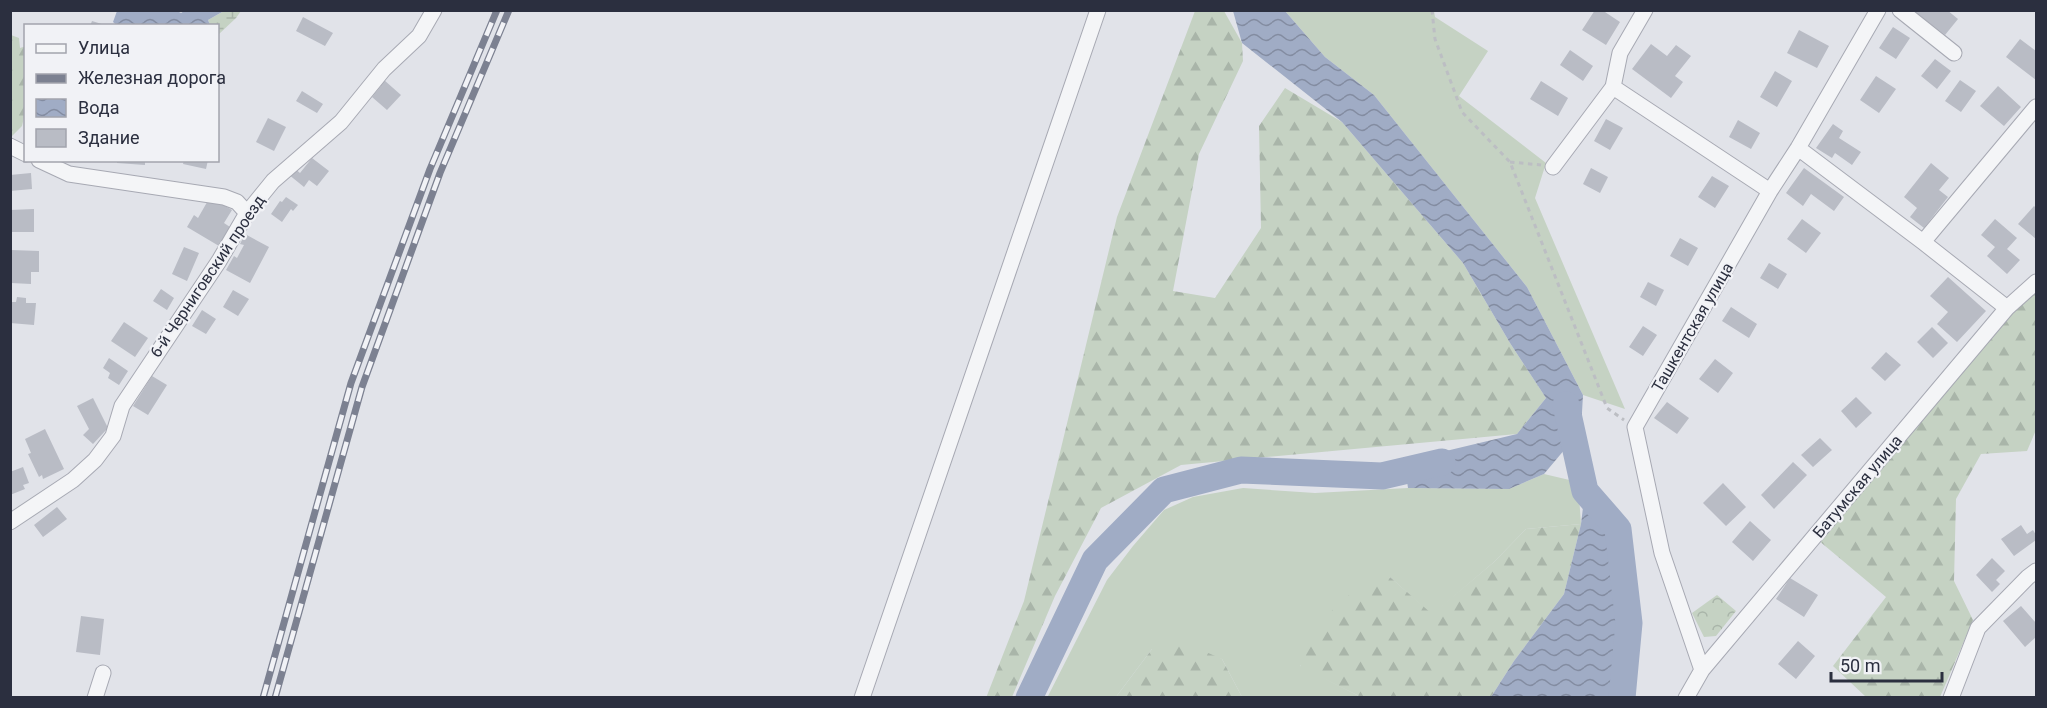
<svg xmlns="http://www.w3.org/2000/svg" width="2047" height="708" font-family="Roboto,sans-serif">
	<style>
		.grass { fill: #c5d2c3 }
		.forest { fill: url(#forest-firs) }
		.wetland { fill: url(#wetland-marsh) }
		.park { fill: url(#park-crowns) }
		.water { fill: url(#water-waves) }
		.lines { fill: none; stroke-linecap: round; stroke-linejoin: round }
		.river { stroke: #a0acc5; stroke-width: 27 }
		.building { fill: #b9bcc5 }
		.minor-casing { stroke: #a7a9b3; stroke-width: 17 }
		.path { stroke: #bcbec3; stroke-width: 3; stroke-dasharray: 4.5 4.5; stroke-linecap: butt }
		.minor { stroke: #f4f5f7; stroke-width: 15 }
		.rail-casing { stroke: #7c8191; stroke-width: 7 }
		.rail { stroke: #f1f2f6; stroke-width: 4.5; stroke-dasharray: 14; stroke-linecap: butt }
		.labels { text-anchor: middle; stroke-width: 4.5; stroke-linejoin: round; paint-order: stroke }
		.street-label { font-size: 16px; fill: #2b2f3f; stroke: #f1f2f6 }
	</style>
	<defs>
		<pattern id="forest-firs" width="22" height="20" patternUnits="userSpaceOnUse" patternTransform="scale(1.5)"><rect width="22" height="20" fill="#c5d2c3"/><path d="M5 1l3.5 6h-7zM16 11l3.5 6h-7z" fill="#a9b5a9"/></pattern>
		<pattern id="wetland-marsh" width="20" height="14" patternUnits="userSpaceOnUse" patternTransform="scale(1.5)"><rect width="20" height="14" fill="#c5d2c3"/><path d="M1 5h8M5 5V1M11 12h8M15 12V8" fill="none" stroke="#a9b5a9"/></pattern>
		<pattern id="park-crowns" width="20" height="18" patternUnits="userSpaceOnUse" patternTransform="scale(1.5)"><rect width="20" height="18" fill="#c5d2c3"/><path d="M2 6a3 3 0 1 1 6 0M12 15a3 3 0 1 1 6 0" fill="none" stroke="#a9b5a9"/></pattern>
		<pattern id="water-waves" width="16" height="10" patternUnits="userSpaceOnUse" patternTransform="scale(1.5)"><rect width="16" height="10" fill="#a0acc5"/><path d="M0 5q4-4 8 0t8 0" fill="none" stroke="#838ca1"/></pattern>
	</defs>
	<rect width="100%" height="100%" fill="#e1e3e9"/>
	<path class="grass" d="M1285,11H1434L1435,17L1488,51L1459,96L1546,163L1535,198L1625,409L1583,395L1527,287L1374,95L1325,57Z
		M1544,474L1578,482L1581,524L1526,529L1494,562L1432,615L1390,577L1300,666L1361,697H1242L1222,659L1152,649L1116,697L1047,698L1107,580L1133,546L1164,510L1193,497L1243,488L1315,493L1408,488L1509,489Z"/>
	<path class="forest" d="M1195,11H1224L1242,43L1243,61L1199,154L1173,291L1215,298L1261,228L1259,126L1285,88L1342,122L1463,263L1510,343L1546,398L1517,434L1181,465L1101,508L1055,596L1012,697L986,698L1024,601L1117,217Z
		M11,35L19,38L20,48L26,46L25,113L22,126L11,137Z
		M2036,291V430L2027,451L1981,454L1956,499L1954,581L1973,620L1940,697H1866L1833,666L1886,597L1818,540L2011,313Z
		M1581,524L1564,594L1514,661L1491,697H1361L1300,667L1309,640L1341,599L1390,577L1432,614L1494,562L1526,529Z
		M1190,645L1222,659L1242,697H1116L1152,649Z"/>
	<path class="wetland" d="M224,11H241L236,18L218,35V26L210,25L208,20Z"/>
	<path class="park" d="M1717,595L1736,611L1716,636L1704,637L1692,613Z"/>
	<path class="water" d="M177,11L181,13L186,10L222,12L208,20L210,25L118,26L113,22L117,11Z
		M1233,11H1285L1325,57L1374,95L1527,287L1583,395L1581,430L1544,474L1509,489L1408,488L1404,461L1517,434L1546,398L1510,343L1463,263L1342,122L1242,43Z
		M1585,491L1618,529L1629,623L1622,697H1491L1514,661L1564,594L1581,524Z"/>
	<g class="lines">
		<path class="river" d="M1566,405L1585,491L1618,529L1629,623L1622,698
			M1029,698L1095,560L1164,490L1241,470L1382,476L1442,462"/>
	</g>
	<path class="building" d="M1595,10H1602L1620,22L1606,45L1582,30Z
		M1913,10H1947L1958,19L1945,35Z
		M303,17L333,33L325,46L296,31Z
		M92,21L105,25V26H90Z
		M1893,27L1910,38L1896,59L1879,48Z
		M1799,30L1829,46L1817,68L1787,53Z
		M2020,39L2036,51V80L2006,57Z
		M1651,44L1667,56L1676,45L1691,56L1675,76L1683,82L1671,98L1632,69Z
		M1570,50L1593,66L1583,81L1560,65Z
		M1935,59L1951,71L1937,89L1921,76Z
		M1775,71L1792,81L1777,107L1760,97Z
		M1876,76L1896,89L1879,113L1860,100Z
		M384,80L401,95L387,110L372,97L381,86L379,84Z
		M1960,80L1976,91L1961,112L1945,101Z
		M1541,81L1568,98L1558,116L1530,99Z
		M1998,86L2021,107L2004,126L1980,106Z
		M302,91L323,104L317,113L296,101Z
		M268,118L286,127L274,151L256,142Z
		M1606,119L1623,128L1610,150L1594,141Z
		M1738,120L1760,133L1751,149L1729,137Z
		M1833,124L1843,131L1839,138L1861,152L1852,165L1835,153L1832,158L1816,148Z
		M312,158L329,171L317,186L309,180L304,187L288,174L293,167L300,173Z
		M117,160H145V165L117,163Z
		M184,160H208L206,169L183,164Z
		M1931,163L1949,178L1939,190L1948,197L1924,228L1910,217L1917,208L1904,197Z
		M1591,168L1608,177L1600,193L1583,184Z
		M1804,168L1844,197L1834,211L1811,194L1803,206L1786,193Z
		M31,173L32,189L10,191V175Z
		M1712,176L1729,186L1715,208L1698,197Z
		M210,197L232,210L224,223L230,227L219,246L187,227L194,215L198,218Z
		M286,197L298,205L293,211L291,209L282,222L271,214L280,201L282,202Z
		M2034,206L2036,208V239L2018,224Z
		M34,209V232H10V210Z
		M1802,219L1821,233L1806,253L1787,239Z
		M1995,219L2017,238L2007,249L2020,260L2007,274L1987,256L1995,247L1981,235Z
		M245,234L269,247L250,283L226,270L234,256L237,258L244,245L240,244Z
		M1680,238L1698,248L1688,266L1670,256Z
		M184,247L199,253L187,281L172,274Z
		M11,250L39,251V272H31V284L11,283Z
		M1769,263L1787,274L1778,289L1760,278Z
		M1948,277L1986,311L1957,342L1937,324L1948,312L1930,296Z
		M1648,282L1664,290L1656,306L1640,297Z
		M161,289L174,298L167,310L153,301Z
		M233,290L249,299L238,316L223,307Z
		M17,297L26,298V303H36L34,325L10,323L12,302H16Z
		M1731,307L1757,324L1749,338L1722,321Z
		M202,310L216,319L206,334L192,326Z
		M124,322L148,338L135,357L111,341Z
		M1643,326L1657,335L1643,356L1629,347Z
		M1932,327L1948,343L1933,358L1917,342Z
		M1886,352L1901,365L1885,381L1871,368Z
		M109,358L128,371L119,385L108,378L110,373L103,368Z
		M1715,359L1733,373L1718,393L1699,379Z
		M152,376L167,385L148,415L133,406Z
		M1856,397L1872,413L1856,428L1841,411Z
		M93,398L108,428L93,444L83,435L89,429L77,406Z
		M1667,402L1689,418L1677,434L1654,418Z
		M45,429L64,469L43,479L42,475L39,477L28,454L31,453L25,439Z
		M1820,438L1832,450L1813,467L1801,455Z
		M1793,462L1807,475L1774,509L1761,495Z
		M23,467L29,483L23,485L25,489L10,495V472Z
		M1723,483L1746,507L1726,526L1703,503Z
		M57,507L67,519L43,537L34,525Z
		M1750,521L1771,540L1753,561L1732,542Z
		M2021,525L2027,534L2033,530L2036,535V540L2014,556L2001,539Z
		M1992,558L2005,571L1996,580L2000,584L1992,592L1976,575Z
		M1790,578L1818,595L1804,617L1776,599Z
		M2021,606L2036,623V637L2025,647L2003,621Z
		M81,616L104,619L100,655L76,652Z
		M1798,641L1815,656L1796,679L1778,664Z"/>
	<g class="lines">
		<defs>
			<path id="minor" d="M1645,10L1620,53L1613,87L1770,191
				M1900,10L1954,53
				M10,146L26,154
				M1798,148L1923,242L2007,308
				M39,160L69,174L224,197L237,202L247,213
				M1553,167L1613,87
				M1923,242L2036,107
				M10,522L73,480L95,460L113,436L122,406L219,261L247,213L273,181L341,122L384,69L419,36L434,10
				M1702,670L1662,553L1635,427L1770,191L1798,148L1878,10
				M95,698L103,673
				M862,698L1098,10
				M1686,698L1702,670L2007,308L2036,282
				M1951,698L1978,628L2028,577L2036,571"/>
		</defs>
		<use href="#minor" class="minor-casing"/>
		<path class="path" d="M1432,10L1435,39L1462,112L1510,162L1607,408L1624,420
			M1510,162L1541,165"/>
		<use href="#minor" class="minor"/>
		<defs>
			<path id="rail" d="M263,698L351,383L430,169L497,10
				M275,698L362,387L440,173L509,10"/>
		</defs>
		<use href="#rail" class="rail-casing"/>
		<use href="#rail" class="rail"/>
	</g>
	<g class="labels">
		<g class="street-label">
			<text transform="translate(207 276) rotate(-56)" y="6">6-й Черниговский проезд</text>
			<text transform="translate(1692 327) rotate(-60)" y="6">Ташкентская улица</text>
			<text transform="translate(1857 486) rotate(-50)" y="6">Батумская улица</text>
		</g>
	</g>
	<rect width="2047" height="708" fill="none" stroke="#2b2f3f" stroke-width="24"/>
	<rect x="24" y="24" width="195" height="138" fill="#f1f2f6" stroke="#a2a4ad" stroke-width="1.5"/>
	<rect x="36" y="44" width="30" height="9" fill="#f4f5f7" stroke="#a2a4ad" stroke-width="1.5"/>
	<text x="78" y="54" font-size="18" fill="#2b2f3f">Улица</text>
	<rect x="36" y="74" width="30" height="9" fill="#7c8191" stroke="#a2a4ad" stroke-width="1.5"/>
	<text x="78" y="84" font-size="18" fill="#2b2f3f">Железная дорога</text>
	<rect x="36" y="99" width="30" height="18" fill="url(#water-waves)" stroke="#a2a4ad" stroke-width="1.5"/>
	<text x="78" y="114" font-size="18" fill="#2b2f3f">Вода</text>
	<rect x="36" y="129" width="30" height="18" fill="#b9bcc5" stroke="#a2a4ad" stroke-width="1.5"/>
	<text x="78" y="144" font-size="18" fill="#2b2f3f">Здание</text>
	<path d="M1831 672v9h111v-9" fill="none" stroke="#2b2f3f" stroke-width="3"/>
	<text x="1840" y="672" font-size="18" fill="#2b2f3f" stroke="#f1f2f6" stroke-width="4.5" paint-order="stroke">50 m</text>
</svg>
